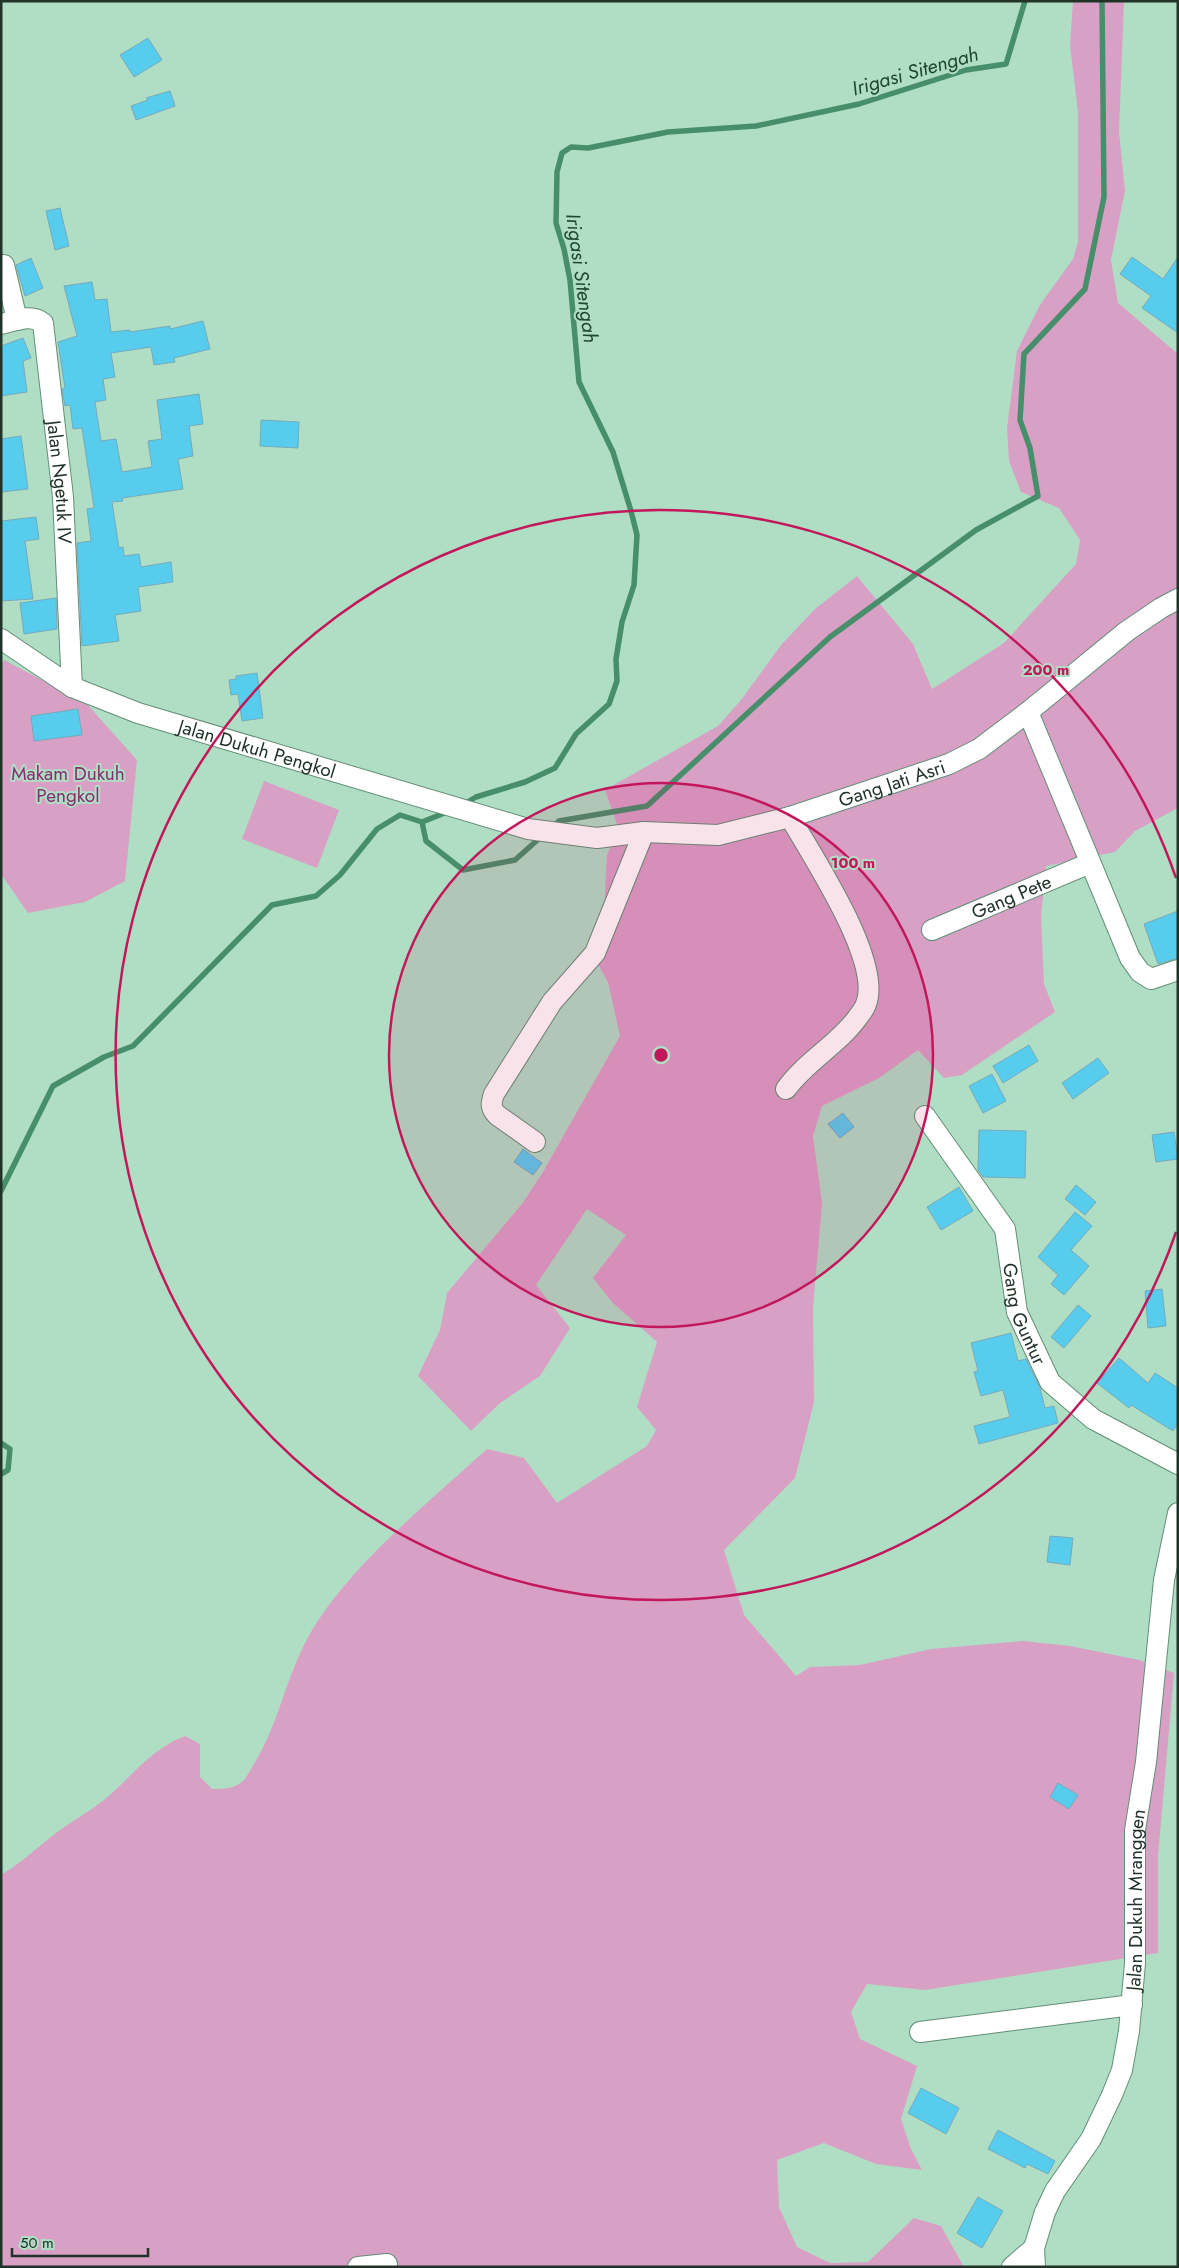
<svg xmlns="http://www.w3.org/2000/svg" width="1179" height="2268" font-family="Jost,sans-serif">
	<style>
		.green { fill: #d9a0c5 }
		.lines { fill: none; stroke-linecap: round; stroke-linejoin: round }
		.stream { stroke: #478e6a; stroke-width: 5.5 }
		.building { fill: #57cced; stroke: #76aabb }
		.minor-casing { stroke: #628e76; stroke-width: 22 }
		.minor { stroke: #fff; stroke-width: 20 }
		.ring { fill: none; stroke: #c2185b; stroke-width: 2.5 }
		.labels { text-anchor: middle; stroke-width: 4; stroke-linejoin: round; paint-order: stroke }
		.street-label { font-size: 19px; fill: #213329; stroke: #b0dec4 }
		.park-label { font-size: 19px; fill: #882e70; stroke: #b0dec4 }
		.water-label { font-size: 20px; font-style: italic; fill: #1e4632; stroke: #b0dec4 }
		.centre { fill: #c2185b; stroke: #b0dec4; stroke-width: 2.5 }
		.ring-label { font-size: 15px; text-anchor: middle; font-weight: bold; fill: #c2185b; stroke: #b0dec4; stroke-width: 4; stroke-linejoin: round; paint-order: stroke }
	</style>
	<rect width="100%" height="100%" fill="#b0dec4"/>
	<path class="green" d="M1073,1H1124L1119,132L1125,191L1111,260L1118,303L1178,354V808L1135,831L1115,852L1046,866L1041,915L1044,984L1055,1012L962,1075L944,1078L918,1050L879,1078L822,1106L813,1136L822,1203L813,1308L814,1402L795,1478L724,1550L744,1615L796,1676L810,1667L860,1665L931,1649L1023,1641L1070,1646L1139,1660L1174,1673L1158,1856V1953L925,1990L867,1984L851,2012L860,2039L917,2066L901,2119L911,2149L922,2170L876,2164L824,2143L777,2160L779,2207L797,2247L830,2263L868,2262L914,2218L941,2226L964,2267H1V1875C21,1863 38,1847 56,1833C72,1821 89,1812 104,1800C133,1776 148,1751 185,1736L200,1744V1777L212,1789C224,1789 235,1789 244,1780C248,1775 251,1769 254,1764C277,1727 285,1683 304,1645C340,1573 428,1503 487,1449L524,1458L557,1503L647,1446L656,1430L637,1407L657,1342L613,1303L593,1278L626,1235L587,1209L536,1285L570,1328L540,1376L500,1403L471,1431L418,1376L440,1330L447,1293L522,1204L543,1172L620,1036L608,982L588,947L604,913L607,855L618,827L605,790L718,726L741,700L781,645L815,609L857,576L913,644L932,689L1004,643L1076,564L1080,540L1059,508L1021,492L1009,461L1007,428L1017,351L1040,305L1073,259L1078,242V112L1070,45Z
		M4,660L86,703L137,760L125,881L85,902L28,913L1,874V666Z
		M264,781L339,810L317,868L242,839Z"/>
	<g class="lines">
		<path class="stream" d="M466,803L476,797L525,782L555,768L576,734L609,704L617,681L616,659L622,622L634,585L637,535L631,511L613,452L579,382L570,280L564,249L556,223L557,172L562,153L571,147L588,148L668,132L756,126L859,104L966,70L1006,64L1025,1
			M422,822L447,812
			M552,828L559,821L647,806L830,637L976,530L1038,496L1030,448L1020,420L1024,354L1085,289L1104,197L1102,1
			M1,1191L53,1086L104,1057L133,1046L272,905L316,896L340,875L377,829L400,815L422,822L426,841L463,870L515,860L543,835
			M1,1443L10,1449L8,1470L1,1474"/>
	</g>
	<path class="building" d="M148,38L162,60L134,77L120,55Z
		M170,91L175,106L136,120L131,106L148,100L146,98Z
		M60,208L69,246L55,250L46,211Z
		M1132,257L1163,279L1178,257V333L1142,308L1151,296L1120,274Z
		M31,258L43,288L25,296L16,265Z
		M92,282L95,300L107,299L111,332L130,330V332L170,326V329L203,321L210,349L174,358L175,362L154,365L151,347L111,353L115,377L103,379L106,400L95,402L101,441L116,439L122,472L152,467L148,441L162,439L157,400L199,394L203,424L189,426L193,456L178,459L183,489L122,498L123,501L112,502L119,548L123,547L124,556L139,554L141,567L171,562L173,582L138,587L141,611L115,615L119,641L82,646L77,543L91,541L87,509L94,508L82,428L73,429L70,405L65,406L62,389L65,388L58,342L77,336L64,286Z
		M23,338L31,358L23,361L27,392L1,396V346Z
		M261,420L299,422L298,448L260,446Z
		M21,436L28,489L1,492V439Z
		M36,517L39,539L25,541L33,599L1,601V521Z
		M56,598L57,629L24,634L20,603Z
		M257,673L263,718L242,721L238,694L231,695L229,680L236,679V676Z
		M78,709L82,735L34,741L31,716Z
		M1178,911V958L1158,964L1144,924Z
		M1029,1045L1038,1061L1003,1083L993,1066Z
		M1098,1058L1109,1073L1073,1099L1062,1083Z
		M992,1074L1006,1101L983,1113L969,1086Z
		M843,1113L854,1127L840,1138L828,1124Z
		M979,1130L1026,1131L1025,1178L983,1177L978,1170Z
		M1174,1132L1178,1159L1156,1162L1152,1135Z
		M523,1149L542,1163L533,1175L514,1162Z
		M1076,1185L1096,1202L1085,1215L1065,1199Z
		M959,1187L973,1211L941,1230L927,1207Z
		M1075,1212L1092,1226L1071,1250L1089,1266L1064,1295L1051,1284L1058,1275L1038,1257Z
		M1162,1289L1166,1326L1148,1328L1145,1291Z
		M1078,1305L1091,1316L1064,1348L1051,1337Z
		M1011,1333L1018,1361L1026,1359L1040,1388L1045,1408L1054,1406L1058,1423L979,1444L974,1426L1010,1417L1003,1390L981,1396L974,1372L978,1371L971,1343Z
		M1119,1358L1148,1383L1155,1373L1178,1388V1423L1173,1431L1131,1405L1129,1408L1097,1383Z
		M1050,1536L1073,1538L1070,1565L1047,1562Z
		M1058,1783L1078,1795L1069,1809L1050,1797Z
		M921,2088L959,2108L946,2134L908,2113Z
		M998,2130L1055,2161L1048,2174L1027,2164L1025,2168L988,2149Z
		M978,2197L1003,2211L982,2248L957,2233Z"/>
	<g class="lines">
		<defs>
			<g id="minor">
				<path d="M4,265L17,320"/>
				<path id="s1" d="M1,324C15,321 31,313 43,323L63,497L72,687"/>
				<path id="s2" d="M1,639L72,687L138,713L528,829L597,838L644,832L718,835L790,817L949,764L979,749L1028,712L1127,631L1161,608L1178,599"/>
				<path d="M1028,712L1130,958L1140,972L1151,979L1178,970"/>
				<path id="s3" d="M932,930L1090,863"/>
				<path d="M786,1089C806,1061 838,1045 858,1017C861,1013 865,1008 866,1004C883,961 811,855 790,817"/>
				<path id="s4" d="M925,1116L1005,1229L1017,1312L1050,1382L1093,1419L1178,1464"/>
				<path d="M535,1142L497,1115C490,1108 491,1103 494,1094L552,1002L595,953L644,832"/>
				<path d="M920,2032L1132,2005"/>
				<path d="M358,2267L387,2264"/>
				<path d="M1012,2267L1034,2248"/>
				<path id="s5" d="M1035,2267L1034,2248L1045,2212L1055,2191L1091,2139L1112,2095L1122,2070L1129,2031L1135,1963V1830L1146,1762L1164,1580L1178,1513"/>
			</g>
		</defs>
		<use href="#minor" class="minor-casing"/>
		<use href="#minor" class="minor"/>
	</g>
	<circle cx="661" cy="1055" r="272" fill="#c2185b" fill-opacity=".12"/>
	<g class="ring">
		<circle cx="661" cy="1055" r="272"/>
		<path d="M1176 1232A545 545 0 1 1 1176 878"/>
	</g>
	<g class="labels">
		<g class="street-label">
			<text dy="7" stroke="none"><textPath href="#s1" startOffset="204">Jalan Ngetuk IV</textPath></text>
			<text dy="7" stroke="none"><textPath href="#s2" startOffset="281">Jalan Dukuh Pengkol</textPath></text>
			<text dy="7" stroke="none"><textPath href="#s2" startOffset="936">Gang Jati Asri</textPath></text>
			<text dy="7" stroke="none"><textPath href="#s3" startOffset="86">Gang Pete</textPath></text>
			<text dy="7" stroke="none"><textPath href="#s4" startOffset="226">Gang Guntur</textPath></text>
			<text dy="7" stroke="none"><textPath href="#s5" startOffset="390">Jalan Dukuh Mranggen</textPath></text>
		</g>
		<g class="park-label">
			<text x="68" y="780">Makam Dukuh<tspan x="68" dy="22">Pengkol</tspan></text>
		</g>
		<g class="water-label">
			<text transform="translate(915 71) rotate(-16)" y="7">Irigasi Sitengah</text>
			<text transform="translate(582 278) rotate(82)" y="7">Irigasi Sitengah</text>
		</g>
	</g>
	<circle cx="661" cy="1055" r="8" class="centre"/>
	<g class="ring-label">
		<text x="1046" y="675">200 m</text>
		<text x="853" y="868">100 m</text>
	</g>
	<rect width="1179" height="2268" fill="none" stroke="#213329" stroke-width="5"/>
	<path d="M12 2248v8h136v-8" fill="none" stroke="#213329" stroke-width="2.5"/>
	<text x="20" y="2248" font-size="15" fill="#213329" stroke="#b0dec4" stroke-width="4" paint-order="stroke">50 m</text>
</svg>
